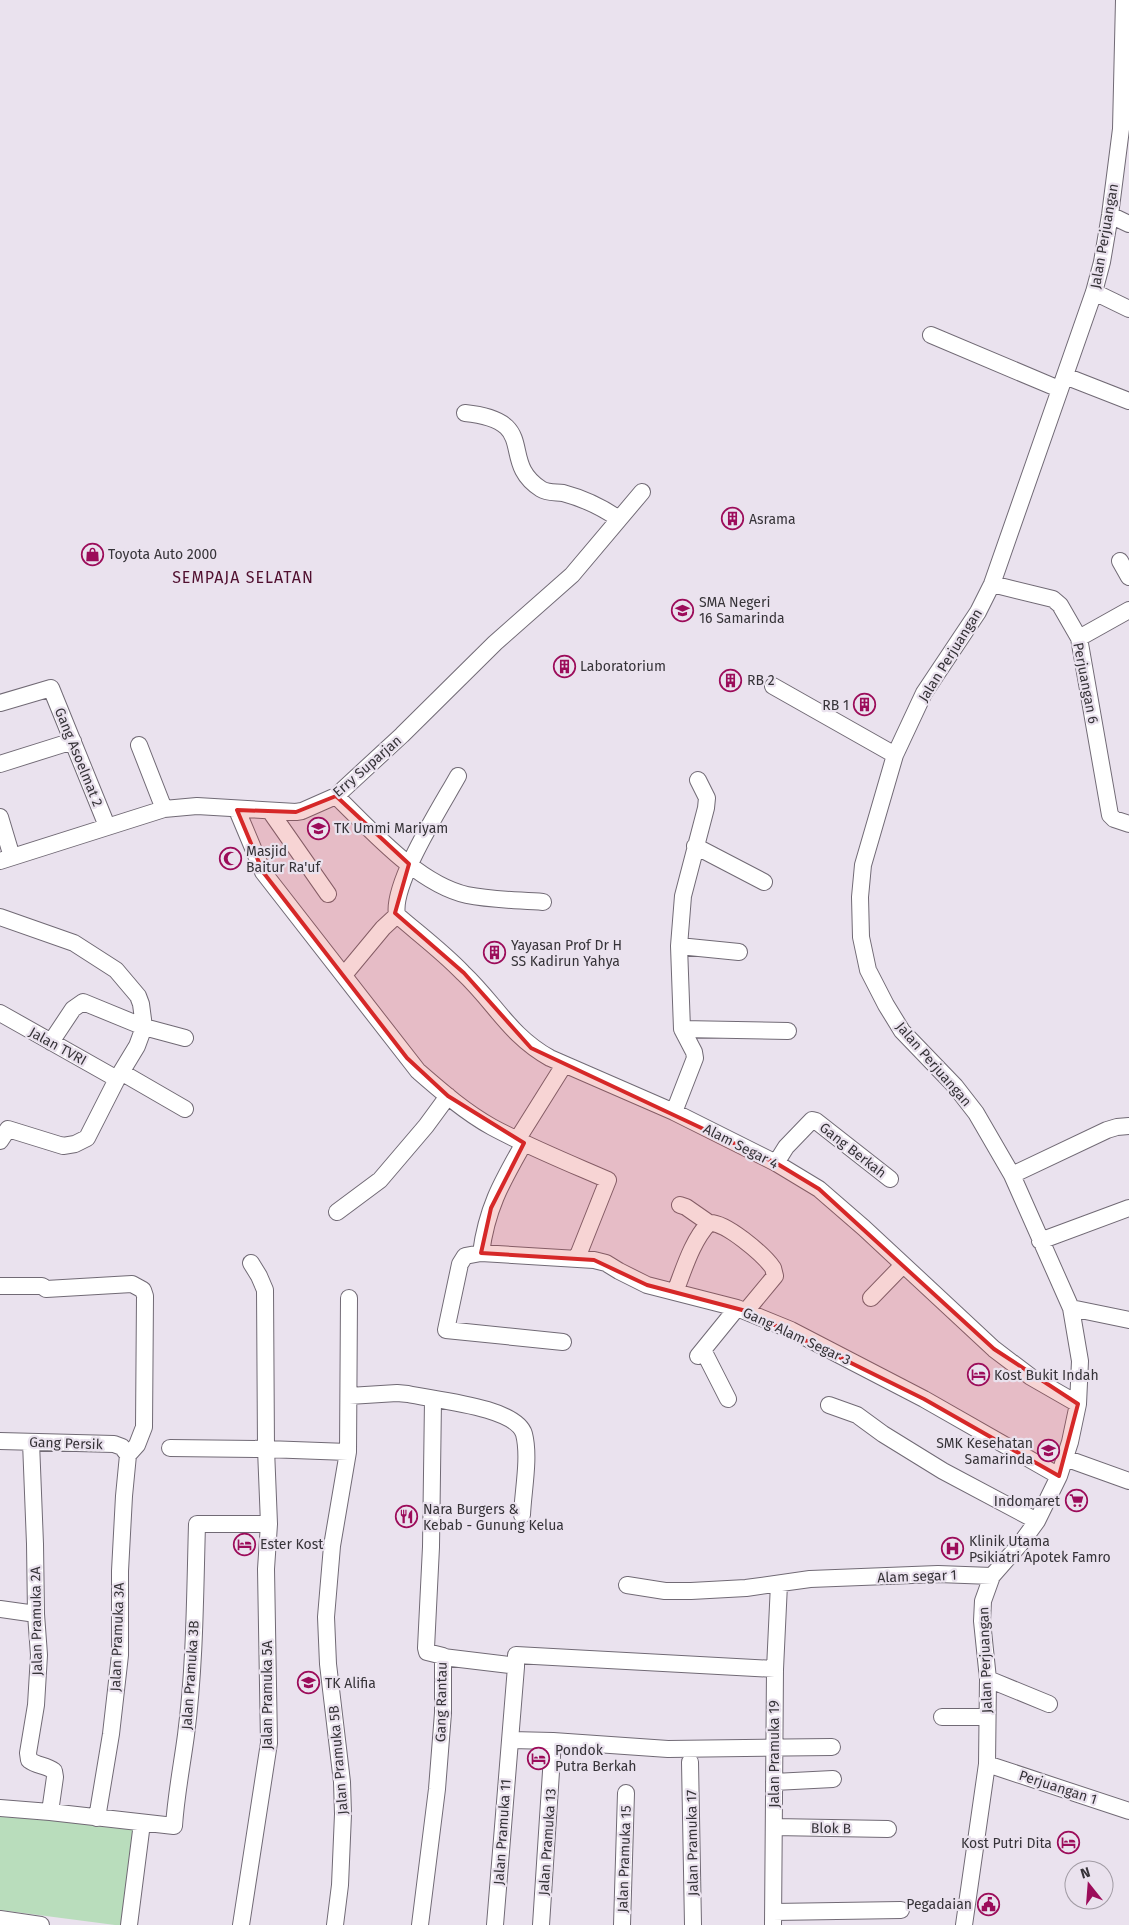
<svg xmlns="http://www.w3.org/2000/svg" width="1129" height="1925" font-family="'Fira Sans',sans-serif">
	<style>
		.green { fill: #b9ddbc }
		.lines { fill: none; stroke-linecap: round; stroke-linejoin: round }
		.minor-casing { stroke: #716a75; stroke-width: 18 }
		.minor { stroke: #fff; stroke-width: 16 }
		.marked { fill: #d62828; fill-opacity: 0.2; stroke: #d62828; stroke-width: 4; stroke-linejoin: round }
		.labels { text-anchor: middle; stroke-width: 4.5; stroke-linejoin: round; paint-order: stroke }
		.street-label { font-size: 14px; fill: #363338; stroke: #eae2ee }
		.poi-label { font-size: 14px; fill: #363338; stroke: #eae2ee; text-anchor: start }
		.quarter-label { font-size: 16px; letter-spacing: 1px; fill: #500f2f; stroke: #eae2ee }
	</style>
	<rect width="100%" height="100%" fill="#eae2ee"/>
	<path class="green" d="M0,1812L141,1830L135,1925H115L0,1910Z"/>
	<g class="lines">
		<defs>
			<path id="minor" d="M1110,215L1129,224
				M1094,292L1129,309
				M931,335L1059,389
				M1065,376L1129,401
				M465,413C542,421 497,461 541,489C547,493 556,492 563,493C582,498 603,508 619,519
				M1120,561L1129,577
				M992,584L1053,599L1060,605L1079,638L1110,815L1114,819L1129,824
				M1079,638L1129,610
				M773,686L895,755
				M0,703L51,688L107,826
				M139,745L164,809
				M0,764L73,741
				M458,776C442,805 391,884 397,915C419,934 443,952 463,973C495,1003 510,1036 550,1058L674,1112L776,1163L819,1189L864,1228L994,1349L1031,1377L1078,1404
				M336,796C371,830 418,884 467,895C491,900 518,900 543,902
				M237,810L263,872L418,1071C441,1091 465,1112 492,1127C529,1147 569,1163 608,1180L577,1258
				M270,811L328,894
				M0,817L12,857
				M695,846L764,882
				M0,861L164,809L197,806L296,812L302,811L336,796L402,735L495,643L572,575L642,492
				M0,917L74,943L116,970L138,996L141,1004L144,1027L137,1046L117,1079L87,1138L75,1144L63,1146L8,1129L0,1141
				M679,946L739,952
				M344,975L383,928L397,915
				M0,1013L117,1079
				M682,1029L788,1031
				M51,1042L73,1009L83,1002L144,1027L185,1038
				M121,1072L185,1109
				M674,1112L695,1058L694,1052L682,1029L679,946L683,896L706,808L707,798L698,780
				M517,1140L564,1065
				M776,1163L786,1147L812,1120L816,1121L890,1179
				M1012,1175L1107,1130L1117,1127L1129,1126
				M680,1205L686,1207L709,1223C725,1221 764,1255 773,1268L775,1276L746,1311
				M337,1212L380,1180L426,1126L448,1096
				M1040,1241L1129,1208
				M481,1253C487,1207 502,1182 524,1143
				M0,1286H42L46,1289L132,1284L143,1290L145,1296L144,1427L137,1445L128,1455
				M675,1292C684,1269 692,1241 709,1223
				M871,1298L903,1265
				M1071,1308L1129,1320
				M563,1342L446,1330L460,1264L465,1256L481,1253L594,1260L606,1263L619,1271L647,1285L737,1308L791,1330L924,1399L1059,1476
				M703,1350L728,1399
				M698,1356L737,1308
				M349,1396L397,1393L408,1394C435,1400 516,1407 524,1434C530,1457 523,1491 522,1515
				M829,1405L857,1415L883,1434L943,1471L1037,1521
				M0,1441L114,1444L122,1447L128,1455
				M31,1442L35,1544L36,1614L39,1655L36,1705L28,1753L29,1760C37,1766 46,1765 54,1771L55,1777L50,1812
				M170,1448L266,1449L348,1452
				M1065,1458L1129,1481
				M627,1585L665,1591H691L746,1588L810,1579L938,1574L992,1576
				M0,1609L36,1614
				M443,1657L510,1665L516,1667L495,1925
				M516,1667V1655L775,1669
				M988,1679L1049,1704
				M942,1717H987
				M511,1740L553,1741
				M690,1762L693,1925
				M987,1764L1129,1811
				M774,1782L833,1779
				M0,1808L50,1812L174,1826C176,1795 182,1765 186,1735C195,1665 195,1594 197,1524H269
				M97,1818L111,1734L120,1655V1571L124,1496L128,1455
				M774,1827L888,1829
				M773,1912L901,1910
				M0,1919L41,1925
				M129,1925L142,1823
				M241,1925L269,1743L266,1569L269,1524L266,1449L265,1290L259,1276L251,1263
				M335,1925L340,1885L343,1814L342,1782L328,1664L326,1617L332,1546L348,1452L349,1298
				M420,1925L437,1789L443,1713V1656L427,1652L426,1648L431,1547L433,1400
				M541,1925L553,1741L668,1749L832,1747
				M622,1925L626,1793
				M773,1925L775,1669L779,1584
				M964,1925L987,1764L988,1679L982,1621L983,1601L992,1576L1021,1543L1037,1521L1059,1476L1070,1442L1078,1404L1080,1361L1071,1308L1012,1175L976,1113L955,1086L902,1031L886,1005L868,970L861,937L860,897L863,865L895,755L924,693L978,612L992,584L1094,292L1102,262L1110,215L1121,129L1124,0"/>
		</defs>
		<use href="#minor" class="minor-casing"/>
		<use href="#minor" class="minor"/>
	</g>
	<path class="marked" d="M336,796L409,864L395,913L464,973L531,1048L776,1163L819,1189L994,1349L1078,1404L1059,1476L924,1399L746,1311L647,1285L594,1260L481,1253L491,1208L524,1143L448,1096L407,1058L263,872L237,810L296,812Z"/>
	<defs>
		<symbol id="building-ring" viewBox="-11 -11 22 22"><circle r="9.5" fill="#eae2ee" stroke="#9c0c5a" stroke-width="1.5"/><path d="M-4-6H4V6H1V3H-1V6H-4ZM-2.5-4.3h1.7v1.8h-1.7ZM.8-4.3h1.7v1.8H.8ZM-2.5-1h1.7V.8h-1.7ZM.8-1h1.7V.8H.8Z" fill="#9c0c5a"/></symbol>
		<symbol id="shop-ring" viewBox="-11 -11 22 22"><circle r="9.5" fill="#eae2ee" stroke="#9c0c5a" stroke-width="1.5"/><path d="M-5-2.5h2.3a2.7 3.5 0 0 1 5.4 0H5L5.5 6h-11ZM-1.5-2.5h3a1.5 2.3 0 0 0-3 0Z" fill="#9c0c5a"/></symbol>
		<symbol id="school-ring" viewBox="-11 -11 22 22"><circle r="9.5" fill="#eae2ee" stroke="#9c0c5a" stroke-width="1.5"/><path d="M0-5L7-2L0 1L-7-2ZM-4 1L0 2.5L4 1V4Q0 6-4 4Z" fill="#9c0c5a"/></symbol>
		<symbol id="mosque-ring" viewBox="-11 -11 22 22"><circle r="9.5" fill="#eae2ee" stroke="#9c0c5a" stroke-width="1.5"/><path d="M3.5-4.9A6 6 0 1 0 3.5 4.9A5 5 0 1 1 3.5-4.9Z" fill="#9c0c5a"/></symbol>
		<symbol id="hotel-ring" viewBox="-11 -11 22 22"><circle r="9.5" fill="#eae2ee" stroke="#9c0c5a" stroke-width="1.5"/><path d="M-6-4.5h1.5V1H6V5H4.5V3h-9V5H-6ZM-4 0a1.8 1.8 0 1 1 3.6 0ZM.5 0V-2.5h3Q6-2.5 6 0Z" fill="#9c0c5a"/></symbol>
		<symbol id="supermarket-ring" viewBox="-11 -11 22 22"><circle r="9.5" fill="#eae2ee" stroke="#9c0c5a" stroke-width="1.5"/><path d="M-6-5.5h2.5l.6 2H6L4.5 2H-2.5L-4.4-4H-6ZM-1.5 3.2a1.3 1.3 0 1 0 .1 0ZM3 3.2a1.3 1.3 0 1 0 .1 0Z" fill="#9c0c5a"/></symbol>
		<symbol id="restaurant-ring" viewBox="-11 -11 22 22"><circle r="9.5" fill="#eae2ee" stroke="#9c0c5a" stroke-width="1.5"/><path d="M-5-6h1v4h1v-4h1v4h1v-4h1v5L-1.5 .5V6h-2V.5L-5-1ZM5-6V6H3V1.5H1.5Q1.5-4 5-6Z" fill="#9c0c5a"/></symbol>
		<symbol id="hospital-ring" viewBox="-11 -11 22 22"><circle r="9.5" fill="#eae2ee" stroke="#9c0c5a" stroke-width="1.5"/><path d="M-5-5h3v3.5h4V-5h3V5h-3V1.5h-4V5h-3Z" fill="#9c0c5a"/></symbol>
		<symbol id="civic-ring" viewBox="-11 -11 22 22"><circle r="9.5" fill="#eae2ee" stroke="#9c0c5a" stroke-width="1.5"/><path d="M-.6-6.5H3V-4.5H.6V-3L4-1V1h2V6H-6V1h2V-1L-.6-3ZM-1.2 2.5V6h2.4V2.5Z" fill="#9c0c5a"/></symbol>
	</defs>
	<g fill-rule="evenodd">
		<use href="#building-ring" x="720" y="506" width="25" height="25"/>
		<use href="#shop-ring" x="80" y="542" width="25" height="25"/>
		<use href="#school-ring" x="670" y="598" width="25" height="25"/>
		<use href="#building-ring" x="552" y="654" width="25" height="25"/>
		<use href="#building-ring" x="718" y="668" width="25" height="25"/>
		<use href="#building-ring" x="852" y="692" width="25" height="25"/>
		<use href="#school-ring" x="306" y="816" width="25" height="25"/>
		<use href="#mosque-ring" x="218" y="846" width="25" height="25"/>
		<use href="#building-ring" x="482" y="940" width="25" height="25"/>
		<use href="#hotel-ring" x="966" y="1362" width="25" height="25"/>
		<use href="#school-ring" x="1036" y="1438" width="25" height="25"/>
		<use href="#supermarket-ring" x="1064" y="1488" width="25" height="25"/>
		<use href="#restaurant-ring" x="394" y="1504" width="25" height="25"/>
		<use href="#hotel-ring" x="232" y="1532" width="25" height="25"/>
		<use href="#hospital-ring" x="940" y="1536" width="25" height="25"/>
		<use href="#school-ring" x="296" y="1670" width="25" height="25"/>
		<use href="#hotel-ring" x="526" y="1746" width="25" height="25"/>
		<use href="#hotel-ring" x="1056" y="1830" width="25" height="25"/>
		<use href="#civic-ring" x="976" y="1892" width="25" height="25"/>
	</g>
	<g class="labels">
		<g class="street-label">
			<text transform="translate(1104 236) rotate(-80)" y="5">Jalan Perjuangan</text>
			<text transform="translate(950 655) rotate(-58)" y="5">Jalan Perjuangan</text>
			<text transform="translate(1086 683) rotate(79)" y="5">Perjuangan 6</text>
			<text transform="translate(79 757) rotate(68)" y="5">Gang Asoelmat 2</text>
			<text transform="translate(367 766) rotate(-41)" y="5">Erry Suparjan</text>
			<text transform="translate(58 1046) rotate(29)" y="5">Jalan TVRI</text>
			<text transform="translate(934 1064) rotate(49)" y="5">Jalan Perjuangan</text>
			<text transform="translate(741 1146) rotate(27)" y="5">Alam Segar 4</text>
			<text transform="translate(853 1150) rotate(38)" y="5">Gang Berkah</text>
			<text transform="translate(797 1336) rotate(25)" y="5">Gang Alam Segar 3</text>
			<text transform="translate(66 1443) rotate(2)" y="5">Gang Persik</text>
			<text transform="translate(917 1576) rotate(-2)" y="5">Alam segar 1</text>
			<text transform="translate(36 1621) rotate(-91)" y="5">Jalan Pramuka 2A</text>
			<text transform="translate(117 1637) rotate(-88)" y="5">Jalan Pramuka 3A</text>
			<text transform="translate(985 1660) rotate(-92)" y="5">Jalan Perjuangan</text>
			<text transform="translate(190 1675) rotate(-86)" y="5">Jalan Pramuka 3B</text>
			<text transform="translate(267 1695) rotate(-90)" y="5">Jalan Pramuka 5A</text>
			<text transform="translate(441 1702) rotate(-89)" y="5">Gang Rantau</text>
			<text transform="translate(774 1754) rotate(-90)" y="5">Jalan Pramuka 19</text>
			<text transform="translate(338 1760) rotate(-95)" y="5">Jalan Pramuka 5B</text>
			<text transform="translate(1058 1787) rotate(18)" y="5">Perjuangan 1</text>
			<text transform="translate(831 1828) rotate(1)" y="5">Blok B</text>
			<text transform="translate(502 1832) rotate(-86)" y="5">Jalan Pramuka 11</text>
			<text transform="translate(547 1842) rotate(-86)" y="5">Jalan Pramuka 13</text>
			<text transform="translate(692 1843) rotate(-91)" y="5">Jalan Pramuka 17</text>
			<text transform="translate(624 1859) rotate(-88)" y="5">Jalan Pramuka 15</text>
		</g>
		<g class="poi-label">
			<text x="749" y="524">Asrama</text>
			<text x="108" y="559">Toyota Auto 2000</text>
			<text x="699" y="607">SMA Negeri<tspan x="699" dy="16">16 Samarinda</tspan></text>
			<text x="580" y="671">Laboratorium</text>
			<text x="747" y="685">RB 2</text>
			<text x="849" y="710" text-anchor="end">RB 1</text>
			<text x="334" y="833">TK Ummi Mariyam</text>
			<text x="246" y="856">Masjid<tspan x="246" dy="16">Baitur Ra'uf</tspan></text>
			<text x="511" y="950">Yayasan Prof Dr H<tspan x="511" dy="16">SS Kadirun Yahya</tspan></text>
			<text x="994" y="1380">Kost Bukit Indah</text>
			<text x="1033" y="1448" text-anchor="end">SMK Kesehatan<tspan x="1033" dy="16">Samarinda</tspan></text>
			<text x="1060" y="1506" text-anchor="end">Indomaret</text>
			<text x="423" y="1514">Nara Burgers &amp;<tspan x="423" dy="16">Kebab - Gunung Kelua</tspan></text>
			<text x="969" y="1546">Klinik Utama<tspan x="969" dy="16">Psikiatri Apotek Famro</tspan></text>
			<text x="260" y="1549">Ester Kost</text>
			<text x="325" y="1688">TK Alifia</text>
			<text x="555" y="1755">Pondok<tspan x="555" dy="16">Putra Berkah</tspan></text>
			<text x="1052" y="1848" text-anchor="end">Kost Putri Dita</text>
			<text x="972" y="1909" text-anchor="end">Pegadaian</text>
		</g>
		<g class="quarter-label">
			<text x="243" y="583">SEMPAJA SELATAN</text>
		</g>
	</g>
	<g transform="translate(1089 1885) rotate(343)"><circle r="24" fill="#eae2ee" stroke="#a29ca5"/>
	<path d="M0-4L9 19L0 12L-9 19Z" fill="#9c0c5a"/>
	<text y="-8" font-size="14" font-weight="bold" text-anchor="middle" fill="#363338">N</text>
	</g>
</svg>
